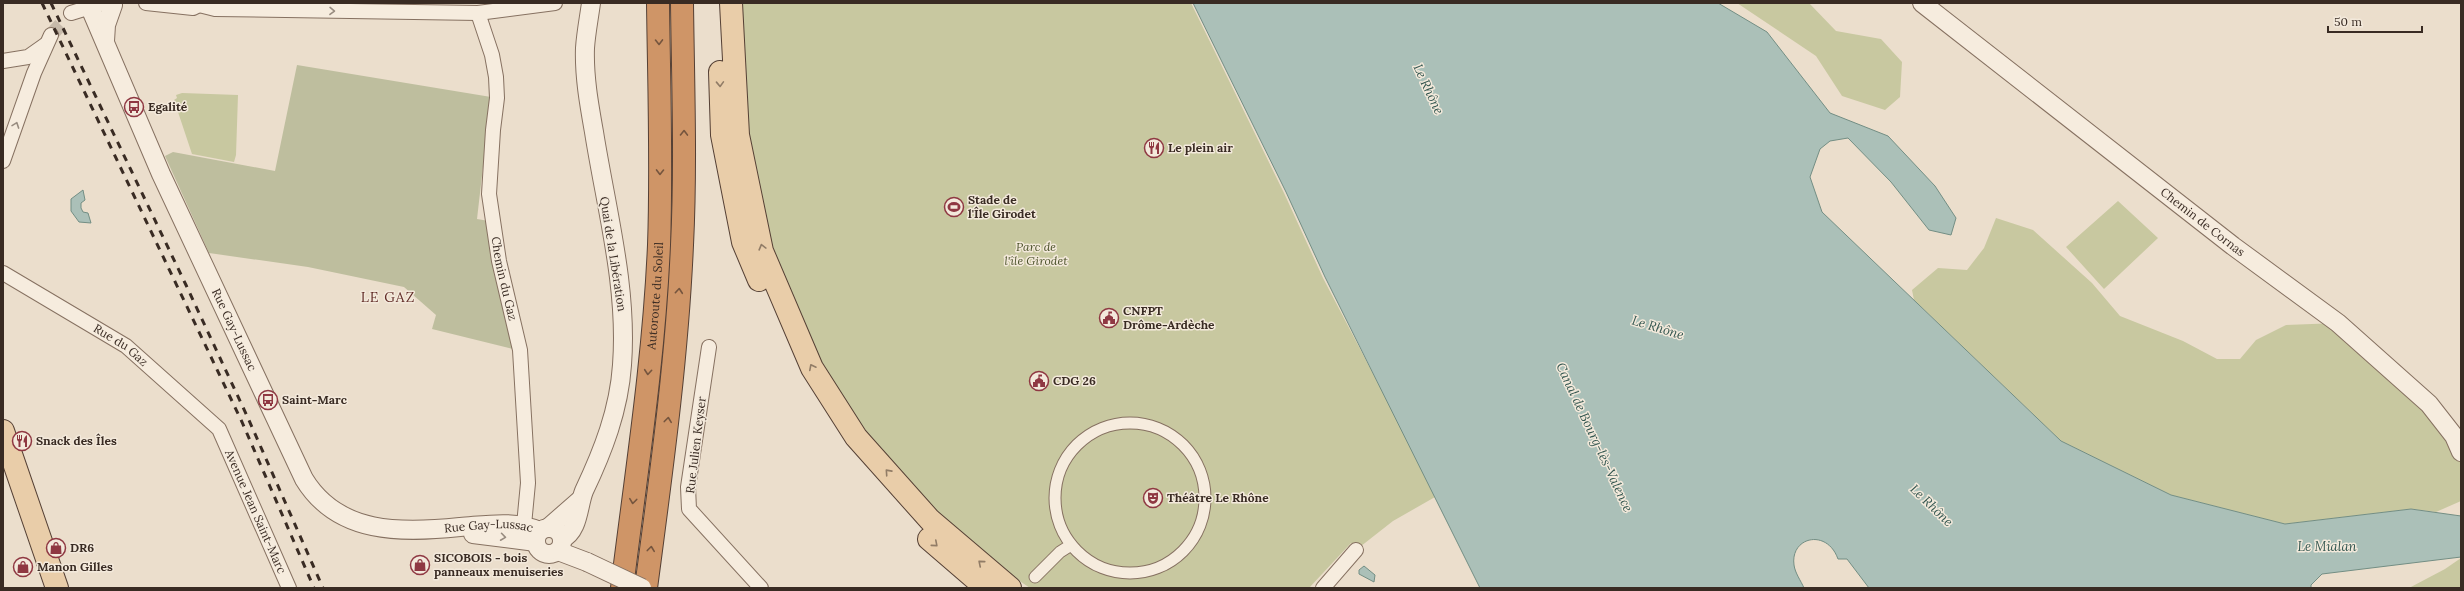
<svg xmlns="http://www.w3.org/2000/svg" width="2464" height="591" font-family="Lora,serif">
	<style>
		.green { fill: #c8c8a0 }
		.cemetery { fill: #bebe9e }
		.water { fill: #abc0b8; stroke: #738e84 }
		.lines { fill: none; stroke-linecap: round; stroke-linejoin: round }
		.minor-tunnel { stroke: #c7baaa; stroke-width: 14; stroke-dasharray: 14 7; stroke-linecap: butt }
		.pedestrian-casing { stroke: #867161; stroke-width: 13 }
		.minor-casing { stroke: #867161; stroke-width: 16 }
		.tertiary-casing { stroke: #867161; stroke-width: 20 }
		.primary-casing { stroke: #554035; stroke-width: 24 }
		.motorway-casing { stroke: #554035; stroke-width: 24 }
		.pedestrian { stroke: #f6ecde; stroke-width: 11 }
		.minor { stroke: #f6ecde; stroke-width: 14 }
		.tertiary { stroke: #f6ecde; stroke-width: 18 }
		.primary { stroke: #e9cda9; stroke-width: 22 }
		.motorway { stroke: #cf9567; stroke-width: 22 }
		.rail { stroke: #392b23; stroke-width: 3; stroke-dasharray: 7 7; stroke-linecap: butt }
		.tertiary-bridge-casing { stroke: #867161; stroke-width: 20; stroke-linecap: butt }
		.tertiary-bridge { stroke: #f6ecde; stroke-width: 18 }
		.oneway { stroke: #988c80 }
		.oneway2 { stroke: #75553e }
		.oneway3 { stroke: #917c66 }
		.labels { text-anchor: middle; stroke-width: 3; stroke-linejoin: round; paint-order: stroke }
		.poi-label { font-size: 12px; font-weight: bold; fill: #392b23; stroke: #f3e9db; text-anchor: start }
		.street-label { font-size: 12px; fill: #392b23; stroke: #f3e9db }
		.park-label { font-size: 12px; font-style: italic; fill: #4d532c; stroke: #f3e9db }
		.water-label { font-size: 13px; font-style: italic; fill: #345750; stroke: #f3e9db }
		.quarter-label { font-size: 14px; letter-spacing: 1px; fill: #612c27; stroke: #f3e9db }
	</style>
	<rect width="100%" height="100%" fill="#ebdecc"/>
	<path class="green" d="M731,3H1191L1284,193L1323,278L1381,389L1435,497L1393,521L1356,550L1351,543L1309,588H1030L930,520L856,437L762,251Z
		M1737,3H1809L1836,31L1881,39L1902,62L1900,97L1885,110L1842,96L1816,56Z
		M182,93L238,95L236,155L234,162L192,154L174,100L177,98L176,95Z
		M2118,201L2158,238L2104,289L2066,247Z
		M1996,218L2033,230L2092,283L2120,316L2183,341L2217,359H2240L2256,340L2286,325L2338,323L2408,384L2461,452V501L2436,512L2411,509L2285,524L2171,495L2061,441L1914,300L1912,290L1938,268L1967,270L1984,248Z
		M2461,558V588H2409L2445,569Z"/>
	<path class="cemetery" d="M297,65L491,97L477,219L489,221L517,350L432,329L436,315L404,287L308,267L209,253L165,156L173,152L275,171Z"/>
	<path class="water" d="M1193,3H1718L1767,32L1830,113L1888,136L1935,186L1956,218L1951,235L1929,230L1891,182L1848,138L1830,141L1820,149L1810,177L1822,212L2061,441L2171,495L2285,524L2411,509L2461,516V557L2322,574L2311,585V588H1869L1847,559H1838C1827,528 1790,537 1794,565C1795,573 1801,581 1804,588H1480L1325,277L1286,192Z
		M83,190L85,200L81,203V208L83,212L88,213L91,223L79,222L71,211V199Z
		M1364,566L1375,575L1374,582L1359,574V570Z"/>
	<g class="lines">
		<path class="minor-tunnel" d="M51,35L63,22"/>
		<defs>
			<path id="pedestrian" d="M1055 498a75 75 0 1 1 150 0a75 75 0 1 1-150 0Z
				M1035,577L1060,552L1071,545"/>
			<g id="minor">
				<path d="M146,3L193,8L199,5"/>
				<path d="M199,5L215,9L478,13L555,3"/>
				<path d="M71,13L100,4"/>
				<path id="s1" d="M478,13L492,55L496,77L497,98L493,130L489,194L499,261L520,350L528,483L524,525L529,535"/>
				<path d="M3,61L28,57L45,45"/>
				<path d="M3,161L34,73L51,35"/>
				<path id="s2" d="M3,273L126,346L219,429L289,588"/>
				<path d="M709,347L688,487L689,509L761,588"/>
				<path d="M1323,588L1356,550"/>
			</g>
			<g id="tertiary">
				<path id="s3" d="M88,3L161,174L304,479C338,535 402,533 460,527C488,525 513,520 540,531"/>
				<path id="s4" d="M1922,3L2233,246L2338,323L2429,404L2454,436L2461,452"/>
				<path d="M105,41L106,25L113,5"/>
				<circle cx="549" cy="541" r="13"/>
				<path d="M548,528L580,500"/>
				<path d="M473,534L536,542"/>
				<path d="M562,539C579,531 578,506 584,491C603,451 619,410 622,365C628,287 606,208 594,132C589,104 584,76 585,48C586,33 589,18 591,3"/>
				<path d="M558,551L587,562"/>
			</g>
			<path id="primary" d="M731,3L738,135L762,251L812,368L856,437L930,520L1010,588
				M720,72L722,135L743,242L759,280
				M3,431L57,588
				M929,539L986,588"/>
			<g id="motorway">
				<path id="s5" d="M622,588C636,474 654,360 659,245C662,164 659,84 658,3"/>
				<path d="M646,588C661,474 677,360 682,245C686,165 683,84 682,3"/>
			</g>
		</defs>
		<use href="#pedestrian" class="pedestrian-casing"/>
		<use href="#minor" class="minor-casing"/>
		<use href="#tertiary" class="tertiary-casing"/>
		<use href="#primary" class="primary-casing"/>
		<use href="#motorway" class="motorway-casing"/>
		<use href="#pedestrian" class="pedestrian"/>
		<use href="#minor" class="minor"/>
		<use href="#tertiary" class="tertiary"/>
		<use href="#primary" class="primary"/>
		<use href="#motorway" class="motorway"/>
		<path class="rail" d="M42,3L242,422L314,588
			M51,3L186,285L248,418L323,588"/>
		<defs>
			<path id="tertiary-bridge" d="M587,562L642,588"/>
		</defs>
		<use href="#tertiary-bridge" class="tertiary-bridge-casing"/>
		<use href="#tertiary-bridge" class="tertiary-bridge"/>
	</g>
	<defs><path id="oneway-chevron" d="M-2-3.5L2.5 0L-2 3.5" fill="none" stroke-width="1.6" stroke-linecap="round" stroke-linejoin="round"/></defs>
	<g class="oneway">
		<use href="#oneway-chevron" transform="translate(332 11) rotate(1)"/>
		<use href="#oneway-chevron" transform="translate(16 125) rotate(-70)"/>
		<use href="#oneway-chevron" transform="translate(503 537) rotate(8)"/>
	</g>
	<g class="oneway2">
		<use href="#oneway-chevron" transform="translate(659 42) rotate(89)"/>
		<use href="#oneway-chevron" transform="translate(684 133) rotate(-89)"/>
		<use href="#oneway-chevron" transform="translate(660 172) rotate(91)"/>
		<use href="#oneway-chevron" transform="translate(679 291) rotate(-85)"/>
		<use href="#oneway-chevron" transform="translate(648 372) rotate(95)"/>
		<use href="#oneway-chevron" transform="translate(668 420) rotate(-83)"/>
		<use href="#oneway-chevron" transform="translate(633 501) rotate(97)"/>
		<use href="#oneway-chevron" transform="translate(651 549) rotate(-83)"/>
	</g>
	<g class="oneway3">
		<use href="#oneway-chevron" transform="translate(720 84) rotate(88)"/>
		<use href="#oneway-chevron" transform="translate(762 247) rotate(-105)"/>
		<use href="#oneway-chevron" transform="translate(812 367) rotate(-117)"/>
		<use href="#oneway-chevron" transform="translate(888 472) rotate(-132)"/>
		<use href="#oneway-chevron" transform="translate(935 544) rotate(41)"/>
		<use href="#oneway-chevron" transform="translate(981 563) rotate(-140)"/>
	</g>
	<defs>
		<symbol id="bus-ring" viewBox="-11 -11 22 22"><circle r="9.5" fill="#f3e9db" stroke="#8f3842" stroke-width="1.5"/><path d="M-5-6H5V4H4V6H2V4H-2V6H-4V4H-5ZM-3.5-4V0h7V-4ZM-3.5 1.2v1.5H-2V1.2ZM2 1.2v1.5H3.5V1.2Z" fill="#8f3842"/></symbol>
		<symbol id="restaurant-ring" viewBox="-11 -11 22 22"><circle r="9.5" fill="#f3e9db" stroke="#8f3842" stroke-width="1.5"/><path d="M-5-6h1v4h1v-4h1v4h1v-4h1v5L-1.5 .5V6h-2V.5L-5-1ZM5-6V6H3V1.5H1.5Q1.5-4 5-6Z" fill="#8f3842"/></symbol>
		<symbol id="stadium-ring" viewBox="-11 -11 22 22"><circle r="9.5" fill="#f3e9db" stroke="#8f3842" stroke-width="1.5"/><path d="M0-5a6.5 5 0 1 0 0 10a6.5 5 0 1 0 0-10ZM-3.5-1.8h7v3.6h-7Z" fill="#8f3842"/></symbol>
		<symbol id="civic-ring" viewBox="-11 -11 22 22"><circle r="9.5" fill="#f3e9db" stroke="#8f3842" stroke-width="1.5"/><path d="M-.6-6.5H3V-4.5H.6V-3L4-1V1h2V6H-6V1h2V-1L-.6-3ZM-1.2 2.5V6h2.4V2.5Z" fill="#8f3842"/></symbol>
		<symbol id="theatre-ring" viewBox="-11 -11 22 22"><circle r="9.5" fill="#f3e9db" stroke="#8f3842" stroke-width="1.5"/><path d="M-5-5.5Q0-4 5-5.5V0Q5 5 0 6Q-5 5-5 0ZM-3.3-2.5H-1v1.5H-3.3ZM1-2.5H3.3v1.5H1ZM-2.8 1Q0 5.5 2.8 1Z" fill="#8f3842"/></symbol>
		<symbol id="shop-ring" viewBox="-11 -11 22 22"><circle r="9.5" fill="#f3e9db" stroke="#8f3842" stroke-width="1.5"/><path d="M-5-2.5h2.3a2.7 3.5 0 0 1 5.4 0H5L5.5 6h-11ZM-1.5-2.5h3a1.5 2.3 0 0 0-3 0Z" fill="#8f3842"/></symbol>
	</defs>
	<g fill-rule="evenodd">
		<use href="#bus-ring" x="123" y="96" width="22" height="22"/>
		<use href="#restaurant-ring" x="1143" y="137" width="22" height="22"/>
		<use href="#stadium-ring" x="943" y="196" width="22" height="22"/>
		<use href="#civic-ring" x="1098" y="307" width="22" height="22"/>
		<use href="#civic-ring" x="1028" y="370" width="22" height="22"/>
		<use href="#bus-ring" x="257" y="389" width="22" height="22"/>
		<use href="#restaurant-ring" x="11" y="430" width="22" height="22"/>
		<use href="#theatre-ring" x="1142" y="487" width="22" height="22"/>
		<use href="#shop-ring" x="45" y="537" width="22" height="22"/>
		<use href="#shop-ring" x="409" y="554" width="22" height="22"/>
		<use href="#shop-ring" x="12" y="556" width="22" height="22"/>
	</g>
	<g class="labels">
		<g class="poi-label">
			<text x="148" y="111">Egalité</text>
			<text x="1168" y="152">Le plein air</text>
			<text x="968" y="204">Stade de<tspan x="968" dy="14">l'Île Girodet</tspan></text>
			<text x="1123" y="315">CNFPT<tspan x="1123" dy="14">Drôme-Ardèche</tspan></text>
			<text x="1053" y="385">CDG 26</text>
			<text x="282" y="404">Saint-Marc</text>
			<text x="36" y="445">Snack des Îles</text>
			<text x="1167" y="502">Théâtre Le Rhône</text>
			<text x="70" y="552">DR6</text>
			<text x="434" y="562">SICOBOIS - bois<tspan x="434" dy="14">panneaux menuiseries</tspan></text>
			<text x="37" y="571">Manon Gilles</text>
		</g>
		<g class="street-label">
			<text dy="4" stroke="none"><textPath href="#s4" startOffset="356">Chemin de Cornas</textPath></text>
			<text transform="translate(613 254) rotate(81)" y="4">Quai de la Libération</text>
			<text dy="4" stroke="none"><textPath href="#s1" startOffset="270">Chemin du Gaz</textPath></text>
			<text dy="4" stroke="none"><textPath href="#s5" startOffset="294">Autoroute du Soleil</textPath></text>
			<text dy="4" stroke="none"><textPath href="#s3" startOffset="358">Rue Gay-Lussac</textPath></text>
			<text dy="4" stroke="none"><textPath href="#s2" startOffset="138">Rue du Gaz</textPath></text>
			<text transform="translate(696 445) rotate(-83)" y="4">Rue Julien Keyser</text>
			<text dy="4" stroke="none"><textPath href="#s2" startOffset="358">Avenue Jean Saint-Marc</textPath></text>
			<text dy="4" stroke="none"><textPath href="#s3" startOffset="725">Rue Gay-Lussac</textPath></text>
		</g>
		<g class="park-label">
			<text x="1036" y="251">Parc de<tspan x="1036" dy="14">l'île Girodet</tspan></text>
		</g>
		<g class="water-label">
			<text transform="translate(1429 89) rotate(65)" y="5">Le Rhône</text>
			<text transform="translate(1658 327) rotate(17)" y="5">Le Rhône</text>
			<text transform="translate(1595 437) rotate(65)" y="5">Canal de Bourg-lès-Valence</text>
			<text transform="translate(1932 505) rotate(44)" y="5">Le Rhône</text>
			<text x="2327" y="551">Le Mialan</text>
		</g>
		<g class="quarter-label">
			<text x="388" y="302">LE GAZ</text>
		</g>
	</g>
	<rect width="2464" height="591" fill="none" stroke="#392b23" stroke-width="8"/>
	<path d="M2328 26v6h94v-6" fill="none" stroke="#392b23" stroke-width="2"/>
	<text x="2334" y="26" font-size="12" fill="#392b23" stroke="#f3e9db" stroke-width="3" paint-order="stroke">50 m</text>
</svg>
